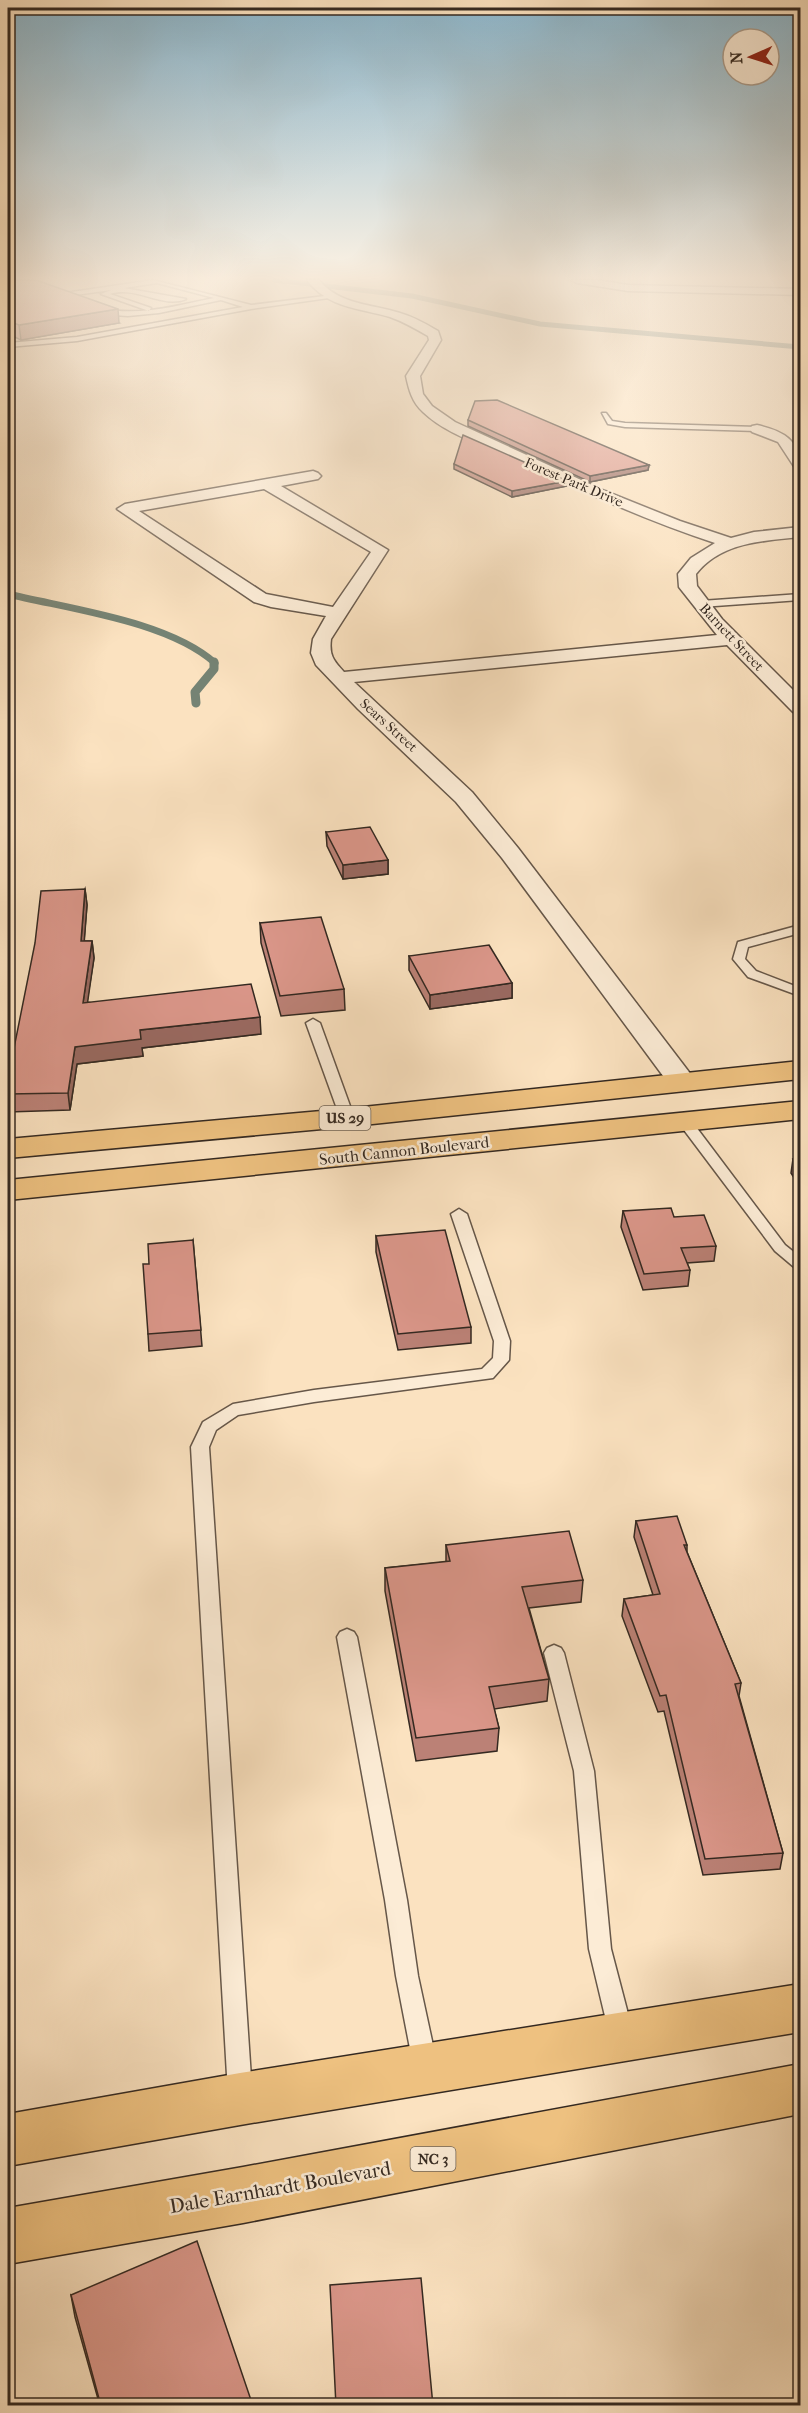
<svg xmlns="http://www.w3.org/2000/svg" width="808" height="2413" font-family="'IM FELL French Canon',serif">
	<style>
		.lines { fill: none; stroke-linecap: round; stroke-linejoin: round }
		.stream-far2 { stroke: #758374; stroke-width: 5 }
		.stream-far1 { stroke: #758374; stroke-width: 7 }
		.stream { stroke: #758374; stroke-width: 9 }
		.service-casing { stroke: #665749; stroke-width: 3 }
		.minor-casing { stroke: #665749; stroke-width: 3 }
		.primary-casing { stroke: #342921; stroke-width: 3 }
		.service { fill: #fcecd6; fill-rule: evenodd }
		.minor { fill: #fcecd6; fill-rule: evenodd }
		.primary { fill: #eec180; fill-rule: evenodd }
		.wall { fill: #bb8176; stroke: #342921; stroke-width: 1.5 }
		.shaded-wall { fill: #996960; stroke: #342921; stroke-width: 1.5 }
		.building { fill: #da9689; stroke: #342921; stroke-width: 1.5 }
		.labels { text-anchor: middle; stroke-width: 5; stroke-linejoin: round; paint-order: stroke }
		.far-street-label { font-size: 14px; fill: #342921; stroke: #fcecd6 }
		.shield { fill: #fcecd6; stroke: #706457; stroke-width: 1.5 }
		.shield-label { font-size: 15px; font-weight: bold; fill: #342921 }
		.street-label { font-size: 16px; fill: #342921; stroke: #fcecd6 }
		.near-street-label { font-size: 20px; fill: #342921; stroke: #fcecd6 }
	</style>
	<rect width="100%" height="100%" fill="#fbe2c0"/>
	<filter id="stains"><feTurbulence type="fractalNoise" baseFrequency=".00333" numOctaves="4"/><feColorMatrix values="0 0 0 0 .2 0 0 0 0 .09 0 0 0 0 .02 0 0 0 .5 -.17"/></filter>
	<radialGradient id="worn" r=".72"><stop offset=".6" stop-color="#630" stop-opacity="0"/><stop offset="1" stop-color="#630" stop-opacity=".3"/></radialGradient>
	<g class="lines">
		<path class="stream-far2" d="M274,280L412,296L540,324L800,347"/>
		<path class="stream-far1" d="M8,594C69,609 168,621 215,663"/>
		<path class="stream" d="M196,703L195,692L214,669V662"/>
		<defs>
			<path id="service" d="M153,280L251,305L333,295L336,297L251,309L77,341L8,347V343L77,337L243,307L221,300L159,313L128,316L113,315L96,310L99,308C138,317 175,306 214,298L157,283L124,288L186,299C163,309 135,285 110,294L151,308L149,311L101,294L111,290L68,296L75,300L73,303L62,298L65,293Z
				M602,413H606L612,421L625,423L757,427L761,429L757,431L625,427L608,424Z
				M800,594V600L701,607L697,604L701,601Z
				M800,925V933L748,947L745,959L756,971L800,988V996L748,977L733,959L738,942Z
				M313,1019L320,1023L354,1117L352,1120H342L340,1117L306,1023Z
				M685,1118L690,1119L785,1245L800,1257V1269L794,1267L775,1251L678,1122Z
				M459,1209L467,1214L510,1341L509,1360L493,1378L314,1402L238,1415L216,1430L209,1447L252,2093L248,2101L240,2105L232,2101L228,2093L191,1447L203,1422L233,1404L314,1390L482,1369L493,1358L494,1341L451,1214Z
				M347,1629L354,1632L357,1637L407,1900L418,1976L437,2064L433,2072L425,2075L417,2072L413,2064L396,1976L385,1900L337,1637L340,1632Z
				M554,1645L561,1648L564,1653L594,1771L611,1949L633,2033L629,2041L621,2044L613,2041L609,2033L589,1949L574,1771L544,1653L547,1648Z"/>
			<path id="minor" d="M307,280H319C339,305 372,304 400,313C414,317 426,324 438,331L441,340L420,376L423,394L432,406L455,422L605,491L680,521L731,538L754,532L800,527V537C762,541 721,542 696,574L697,586L722,619L800,697V714L793,712L727,645L354,682L472,792L518,848L692,1076L696,1082L692,1088L682,1090L672,1088L502,858L456,802L358,709L316,665L311,653L313,639L326,616L271,607L254,602L117,509L125,504L313,471L318,473L321,476L318,479L281,486L388,550L331,639C329,655 333,660 344,672L717,635L679,587L678,574L691,558L715,543C642,519 573,487 504,455C477,443 445,433 423,412C412,402 409,390 406,376L429,340L428,336C416,329 404,322 390,317C359,308 328,308 307,280ZM264,489L371,552L333,607L266,594L139,511Z
				M571,280H598L628,285L800,289V295L628,291L577,283Z
				M757,425C784,431 800,440 800,469L795,468L778,442L752,432L750,429L752,426Z"/>
			<path id="primary" d="M800,1061V1079L344,1127L8,1158V1139L344,1109Z
				M800,1101V1119L8,1200V1180Z
				M800,1984V2032L240,2125L8,2166V2114L240,2073Z
				M800,2064V2114L243,2223L8,2264V2208L243,2167Z"/>
		</defs>
		<use href="#service" class="service-casing"/>
		<use href="#minor" class="minor-casing"/>
		<use href="#primary" class="primary-casing"/>
		<use href="#service" class="service"/>
		<use href="#minor" class="minor"/>
		<use href="#primary" class="primary"/>
	</g>
	<path class="wall" d="M8,280L119,323L21,340L8,334Z
		M468,420L649,465L648,470L590,482L468,426Z
		M454,464L567,486L512,497L454,469Z
		M326,832L388,860V874L343,879L327,846Z
		M85,889L87,905L84,941H92L94,958L87,1002L261,1034L142,1048L143,1056L77,1064L70,1110L8,1112V1078Z
		M260,923L344,989L345,1010L281,1016L261,943Z
		M409,956L512,983V998L430,1009L409,970Z
		M801,1158V1189L791,1173L793,1159Z
		M623,1211L674,1217L716,1246L714,1261L687,1263L690,1270L688,1286L643,1290L621,1227Z
		M376,1236L471,1327V1343L398,1350L376,1252Z
		M193,1240L202,1346L149,1351L148,1334Z
		M636,1521L687,1545V1552L741,1683L739,1696L783,1853L780,1869L703,1875L664,1711L658,1712L622,1616L624,1599L653,1595L634,1537Z
		M446,1545L583,1580L581,1602L529,1608L549,1679L547,1701L494,1709L499,1728L497,1751L416,1761L385,1591V1568L446,1562Z
		M71,2295L253,2406H100L75,2317Z"/>
	<path class="shaded-wall" d="M118,309L119,323L21,340L19,325Z
		M649,465L648,470L590,482V476Z
		M567,481V486L512,497V491Z
		M388,860V874L343,879V865Z
		M85,889L87,905L83,958L81,941Z
		M92,941L94,958L85,1020L83,1003Z
		M512,983V998L430,1009V995Z
		M260,1017L261,1034L142,1048L143,1056L77,1064L70,1110L68,1093L75,1047L140,1030Z"/>
	<path class="building" d="M8,280H36L118,309L19,325L8,321Z
		M497,400L649,465L590,476L468,420L475,401Z
		M463,435L567,481L512,491L454,464Z
		M370,827L388,860L343,865L326,832Z
		M85,889L81,941H92L83,1003L251,984L260,1017L140,1030L141,1039L75,1047L68,1093L8,1094V1078L35,943L41,891Z
		M321,917L344,989L280,996L260,923Z
		M489,945L512,983L430,995L409,956Z
		M801,1158V1171L793,1159Z
		M671,1208L674,1217L704,1215L716,1246L681,1248L690,1270L644,1274L623,1211Z
		M445,1230L471,1327L398,1334L376,1236Z
		M193,1240L201,1330L148,1334L143,1264H149L148,1244Z
		M677,1516L687,1545H684L741,1683L735,1684L783,1853L705,1859L666,1695L660,1696L624,1599L660,1594L636,1521Z
		M569,1531L583,1580L522,1587L549,1679L489,1687L499,1728L416,1738L385,1568L450,1561L446,1545Z
		M197,2241L253,2406H101L71,2295Z
		M421,2278L433,2406H336L330,2285Z"/>
	<linearGradient id="sky" x2="0" y2="1"><stop stop-color="#8bb8d0"/><stop offset="0.45" stop-color="#fdf2e3"/><stop offset="1" stop-color="#fdf2e3" stop-opacity="0"/></linearGradient>
	<rect width="808" height="618" fill="url(#sky)"/>
	<g class="labels">
		<g class="far-street-label">
			<text transform="translate(574 482) rotate(23)" y="5">Forest Park Drive</text>
			<text transform="translate(732 637) rotate(47)" y="5">Barnett Street</text>
			<text transform="translate(389 725) rotate(42)" y="5">Sears Street</text>
		</g>
		<g class="shield">
			<rect x="319.5" y="1106" width="51" height="24" rx="4.5"/>
			<rect x="410.5" y="2147" width="45" height="24" rx="4.5"/>
		</g>
		<g class="shield-label">
			<text x="345" y="1123">US 29</text>
			<text x="433" y="2164">NC 3</text>
		</g>
		<g class="street-label">
			<text transform="translate(404 1150) rotate(-6)" y="6">South Cannon Boulevard</text>
		</g>
		<g class="near-street-label">
			<text transform="translate(280 2187) rotate(-10)" y="7">Dale Earnhardt Boulevard</text>
		</g>
	</g>
	<rect width="808" height="2413" fill="none" stroke="#fbe2c0" stroke-width="30"/>
	<rect x="9" y="9" width="790" height="2395" fill="none" stroke="#342921" stroke-width="3"/>
	<rect x="15" y="15" width="778" height="2383" fill="none" stroke="#342921" stroke-width="1.5"/>
	<g transform="translate(751 57) rotate(267)"><circle r="28" fill="#fcecd6" stroke="#ac9e8e" stroke-width="1.5"/>
	<path d="M0-4.5L10 22L0 15L-10 22Z" fill="#8f2418"/>
	<text y="-9" font-size="16" font-weight="bold" text-anchor="middle" fill="#342921">N</text>
	</g>
	<rect width="100%" height="100%" filter="url(#stains)"/>
	<rect width="100%" height="100%" fill="url(#worn)"/>
</svg>
